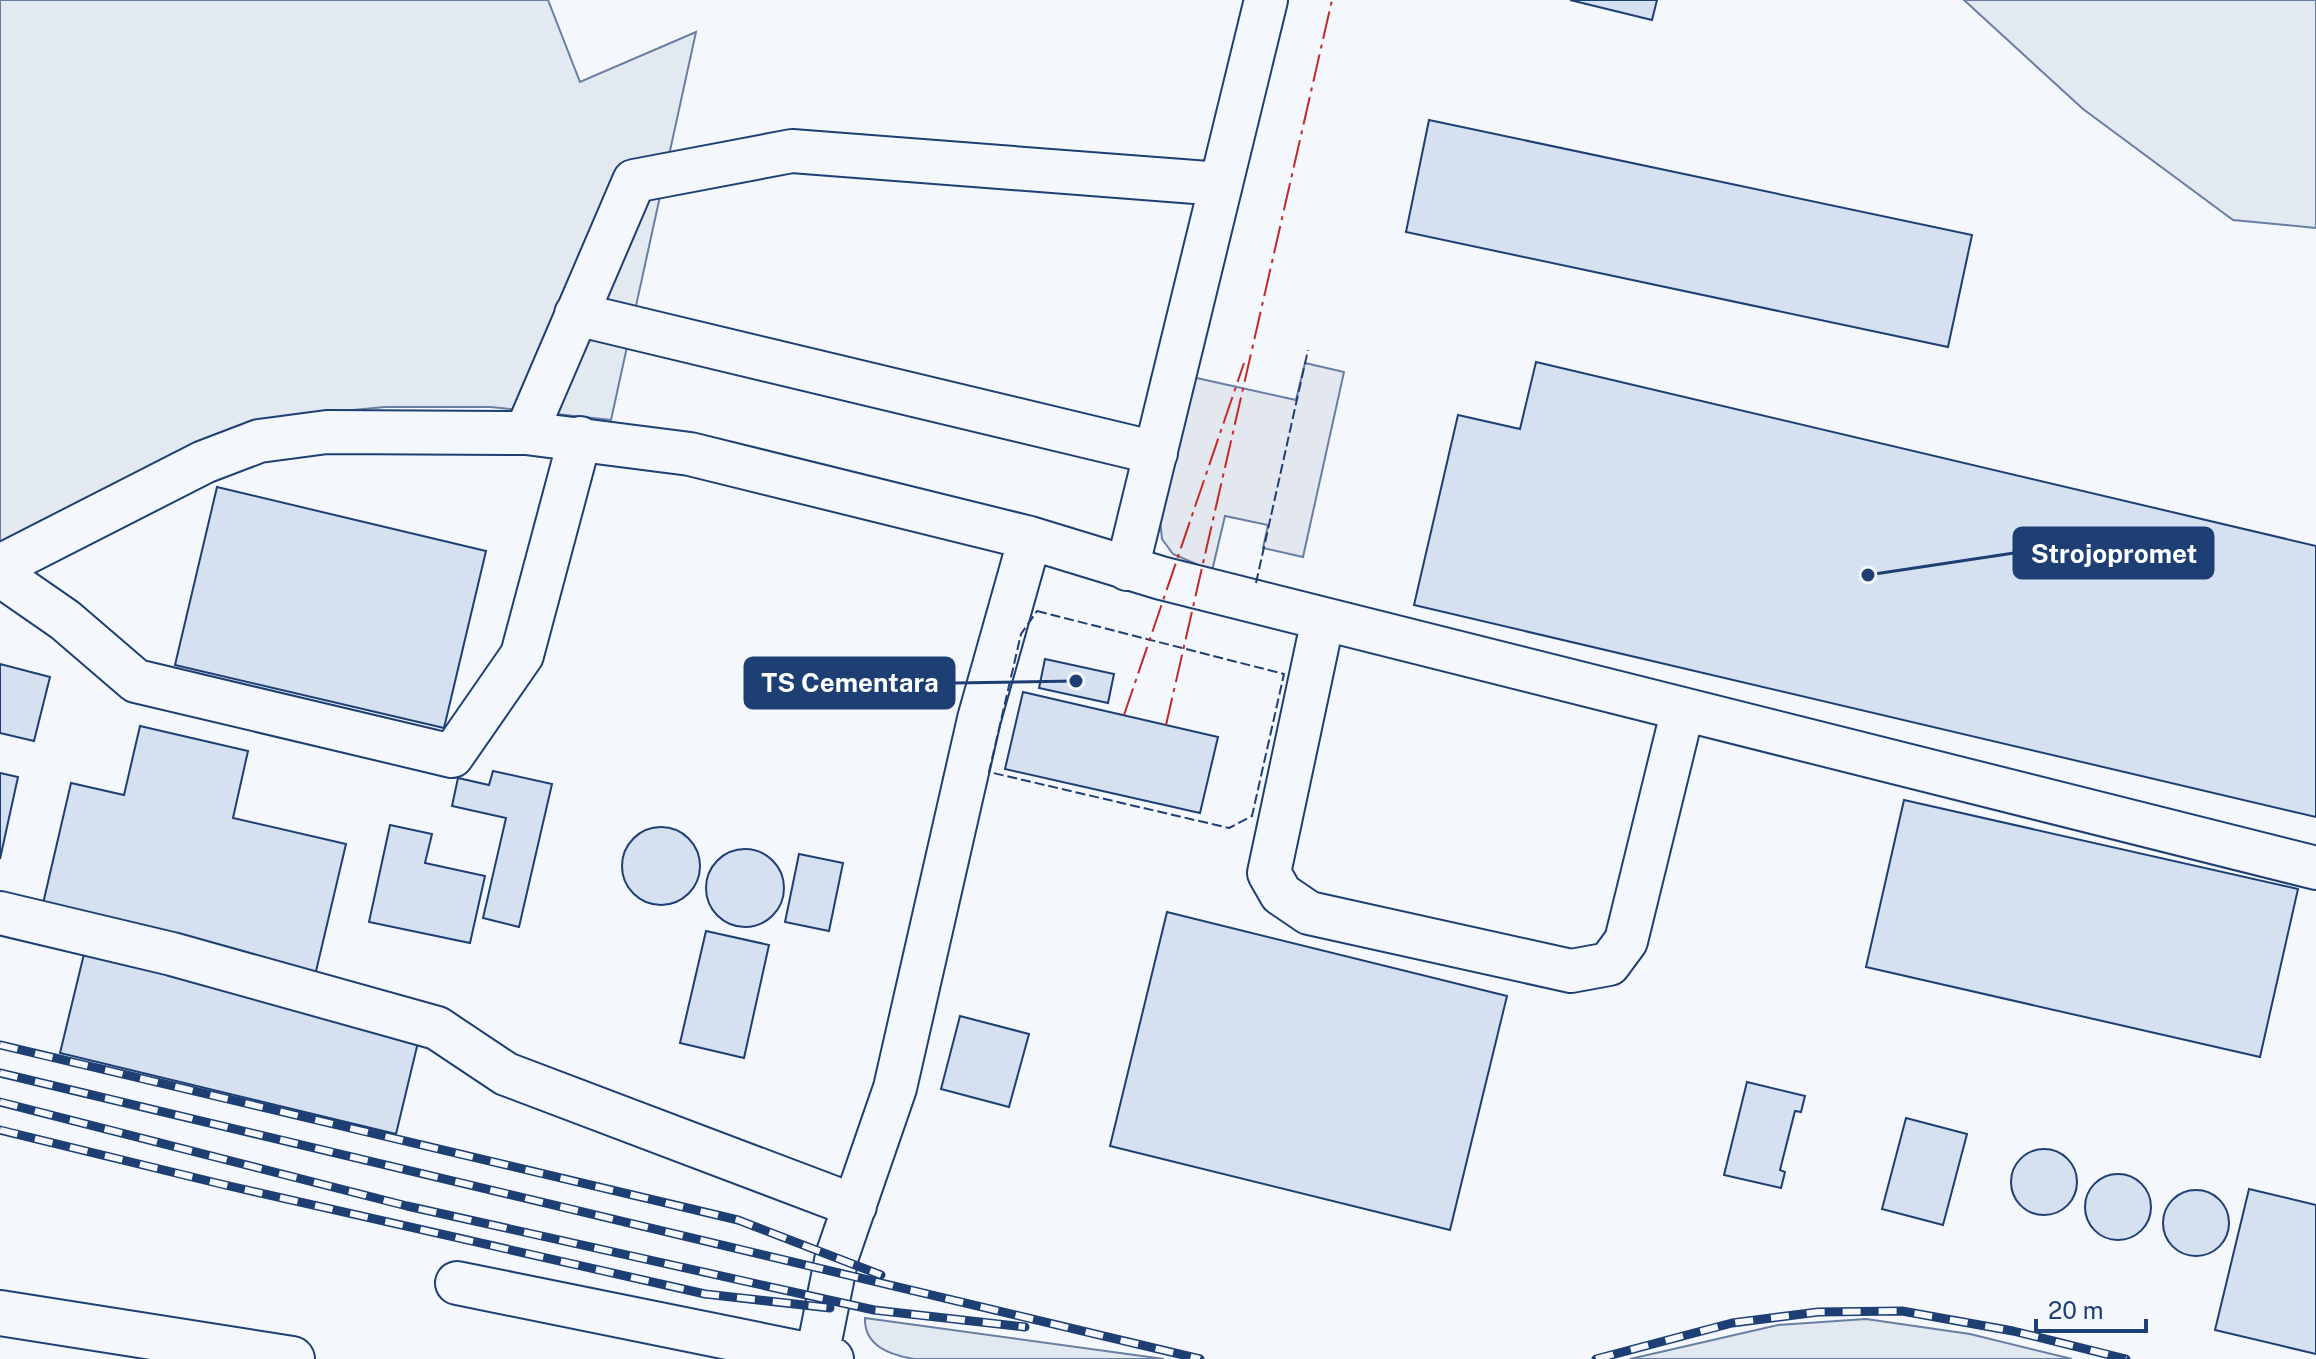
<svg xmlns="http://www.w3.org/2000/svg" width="2316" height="1359" font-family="'Public Sans',sans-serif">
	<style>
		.green { fill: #e3e9f0; stroke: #687fa3; stroke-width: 2 }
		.parking { fill: #e3e8f0; stroke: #687fa3; stroke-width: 2 }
		.building { fill: #d5e0f0; stroke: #1d3f73; stroke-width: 2 }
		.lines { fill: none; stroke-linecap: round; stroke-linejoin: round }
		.minor-casing { stroke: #1d3f73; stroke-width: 46 }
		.major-casing { stroke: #1d3f73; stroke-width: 48 }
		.minor { stroke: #f4f7fb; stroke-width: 42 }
		.major { stroke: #f4f7fb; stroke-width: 44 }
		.rail-casing { stroke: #1d3f73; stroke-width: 9 }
		.rail { stroke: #f4f7fb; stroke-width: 6; stroke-dasharray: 18; stroke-linecap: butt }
		.fence { stroke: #1d3f73; stroke-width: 2; stroke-dasharray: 10 4; stroke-linecap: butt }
		.power { stroke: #c62828; stroke-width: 2; stroke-dasharray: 28 6 4 6; stroke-linecap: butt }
		.leader { fill: none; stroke: #1d3f73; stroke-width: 3 }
		.callout-dot { fill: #1d3f73; stroke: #f4f7fb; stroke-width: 3 }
		.callout { fill: #1d3f73; stroke: #1d3f73; stroke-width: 3 }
		.callout-label { font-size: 26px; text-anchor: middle; font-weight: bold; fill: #fff }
	</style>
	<rect width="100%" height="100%" fill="#f4f7fb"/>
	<path class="green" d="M0,0H548L580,82L696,32L611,420L491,407H385L288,416L210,440L0,545Z
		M1964,0H2316V228L2233,220L2083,109Z
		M865,1318L1164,1359H914C890,1355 864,1346 865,1318Z
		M1866,1319L1970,1334L2072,1359H1630L1778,1325Z"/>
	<path class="parking" d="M1305,363L1344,372L1303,557L1263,548L1268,525L1225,516L1212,571L1173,554L1162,539L1160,520L1192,377L1296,400Z"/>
	<path class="building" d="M1570,0H1657L1652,20Z
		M1429,120L1972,235L1948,347L1406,232Z
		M1536,362L2316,546V817L1414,605L1458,415L1520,429Z
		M217,487L486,551L444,728L175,665Z
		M1045,659L1114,674L1108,703L1039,688Z
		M0,664L50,677L34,741L0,733Z
		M1023,692L1218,737L1200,813L1005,769Z
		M140,726L248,751L233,818L346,844L313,984L42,908L71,783L124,795Z
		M493,771L552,784L519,927L483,918L506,818L452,806L458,778L489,785Z
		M0,773L18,777L0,859Z
		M1904,800L2298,889L2260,1057L1866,967Z
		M390,825L432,834L425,863L485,876L470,943L369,922Z
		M622 866a39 39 0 1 1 78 0a39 39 0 1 1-78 0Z
		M706 888a39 39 0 1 1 78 0a39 39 0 1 1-78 0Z
		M799,854L843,863L829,931L785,922Z
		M1167,912L1507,996L1450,1230L1110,1146Z
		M706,931L769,945L744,1058L680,1043Z
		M84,954L420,1034L396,1134L60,1053Z
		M960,1016L1029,1034L1009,1107L941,1089Z
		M1747,1082L1805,1096L1801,1112L1795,1111L1780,1170L1785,1172L1781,1188L1724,1175Z
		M1906,1118L1967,1134L1943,1225L1882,1209Z
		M2011 1182a33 33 0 1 1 66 0a33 33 0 1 1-66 0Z
		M2085 1207a33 33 0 1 1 66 0a33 33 0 1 1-66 0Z
		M2249,1189L2316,1205V1354L2215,1330Z
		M2163 1223a33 33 0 1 1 66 0a33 33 0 1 1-66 0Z"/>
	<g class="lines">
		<defs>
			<path id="minor" d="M576,314L1156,453
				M526,433L634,181L792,151L1221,184
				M0,566L204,462L259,441L327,432L526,433L690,454L1030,538L1161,578L2316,868
				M1127,569L1266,0
				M0,575L65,620L136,681L452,756L522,655L580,438
				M1323,619L1269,873L1281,894L1309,913L1571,971L1609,964L1626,941L1683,709
				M0,913L172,954L437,1028L506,1074L855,1206
				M457,1283L817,1356
				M832,1359L817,1356L837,1256L895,1088L979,719L1030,538"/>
			<path id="major" d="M0,1313L292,1359"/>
		</defs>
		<use href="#minor" class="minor-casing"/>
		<use href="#major" class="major-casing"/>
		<use href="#minor" class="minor"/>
		<use href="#major" class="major"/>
		<defs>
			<path id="rail" d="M0,1045L738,1220L881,1275
				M0,1073L1200,1359
				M0,1102L407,1206L874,1310L1025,1327
				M0,1130L225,1185L705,1294L830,1308
				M1596,1359L1732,1323L1818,1312L1902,1311L2013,1331L2126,1359"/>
		</defs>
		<use href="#rail" class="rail-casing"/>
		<use href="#rail" class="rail"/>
		<path class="fence" d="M1256,583L1308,350
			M1037,611L1284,674L1252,816L1229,828L989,772L1021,634Z"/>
		<path class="power" d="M1124,715L1244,363
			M1166,725L1332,0"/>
	</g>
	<path class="leader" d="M1868 575L2014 553M1076 681L954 683"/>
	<g class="callout-dot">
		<circle cx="1868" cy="575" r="8"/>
		<circle cx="1076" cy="681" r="8"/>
	</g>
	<g class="callout">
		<rect x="2014" y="528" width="199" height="50" rx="8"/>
		<rect x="745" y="658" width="209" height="50" rx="8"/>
	</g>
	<g class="callout-label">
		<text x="2114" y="563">Strojopromet</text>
		<text x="850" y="692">TS Cementara</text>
	</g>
	<path d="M2036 1319v12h110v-12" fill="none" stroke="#1d3f73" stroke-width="4"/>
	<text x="2048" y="1319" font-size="24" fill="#1d3f73" stroke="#f4f7fb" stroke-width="6" paint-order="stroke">20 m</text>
</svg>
